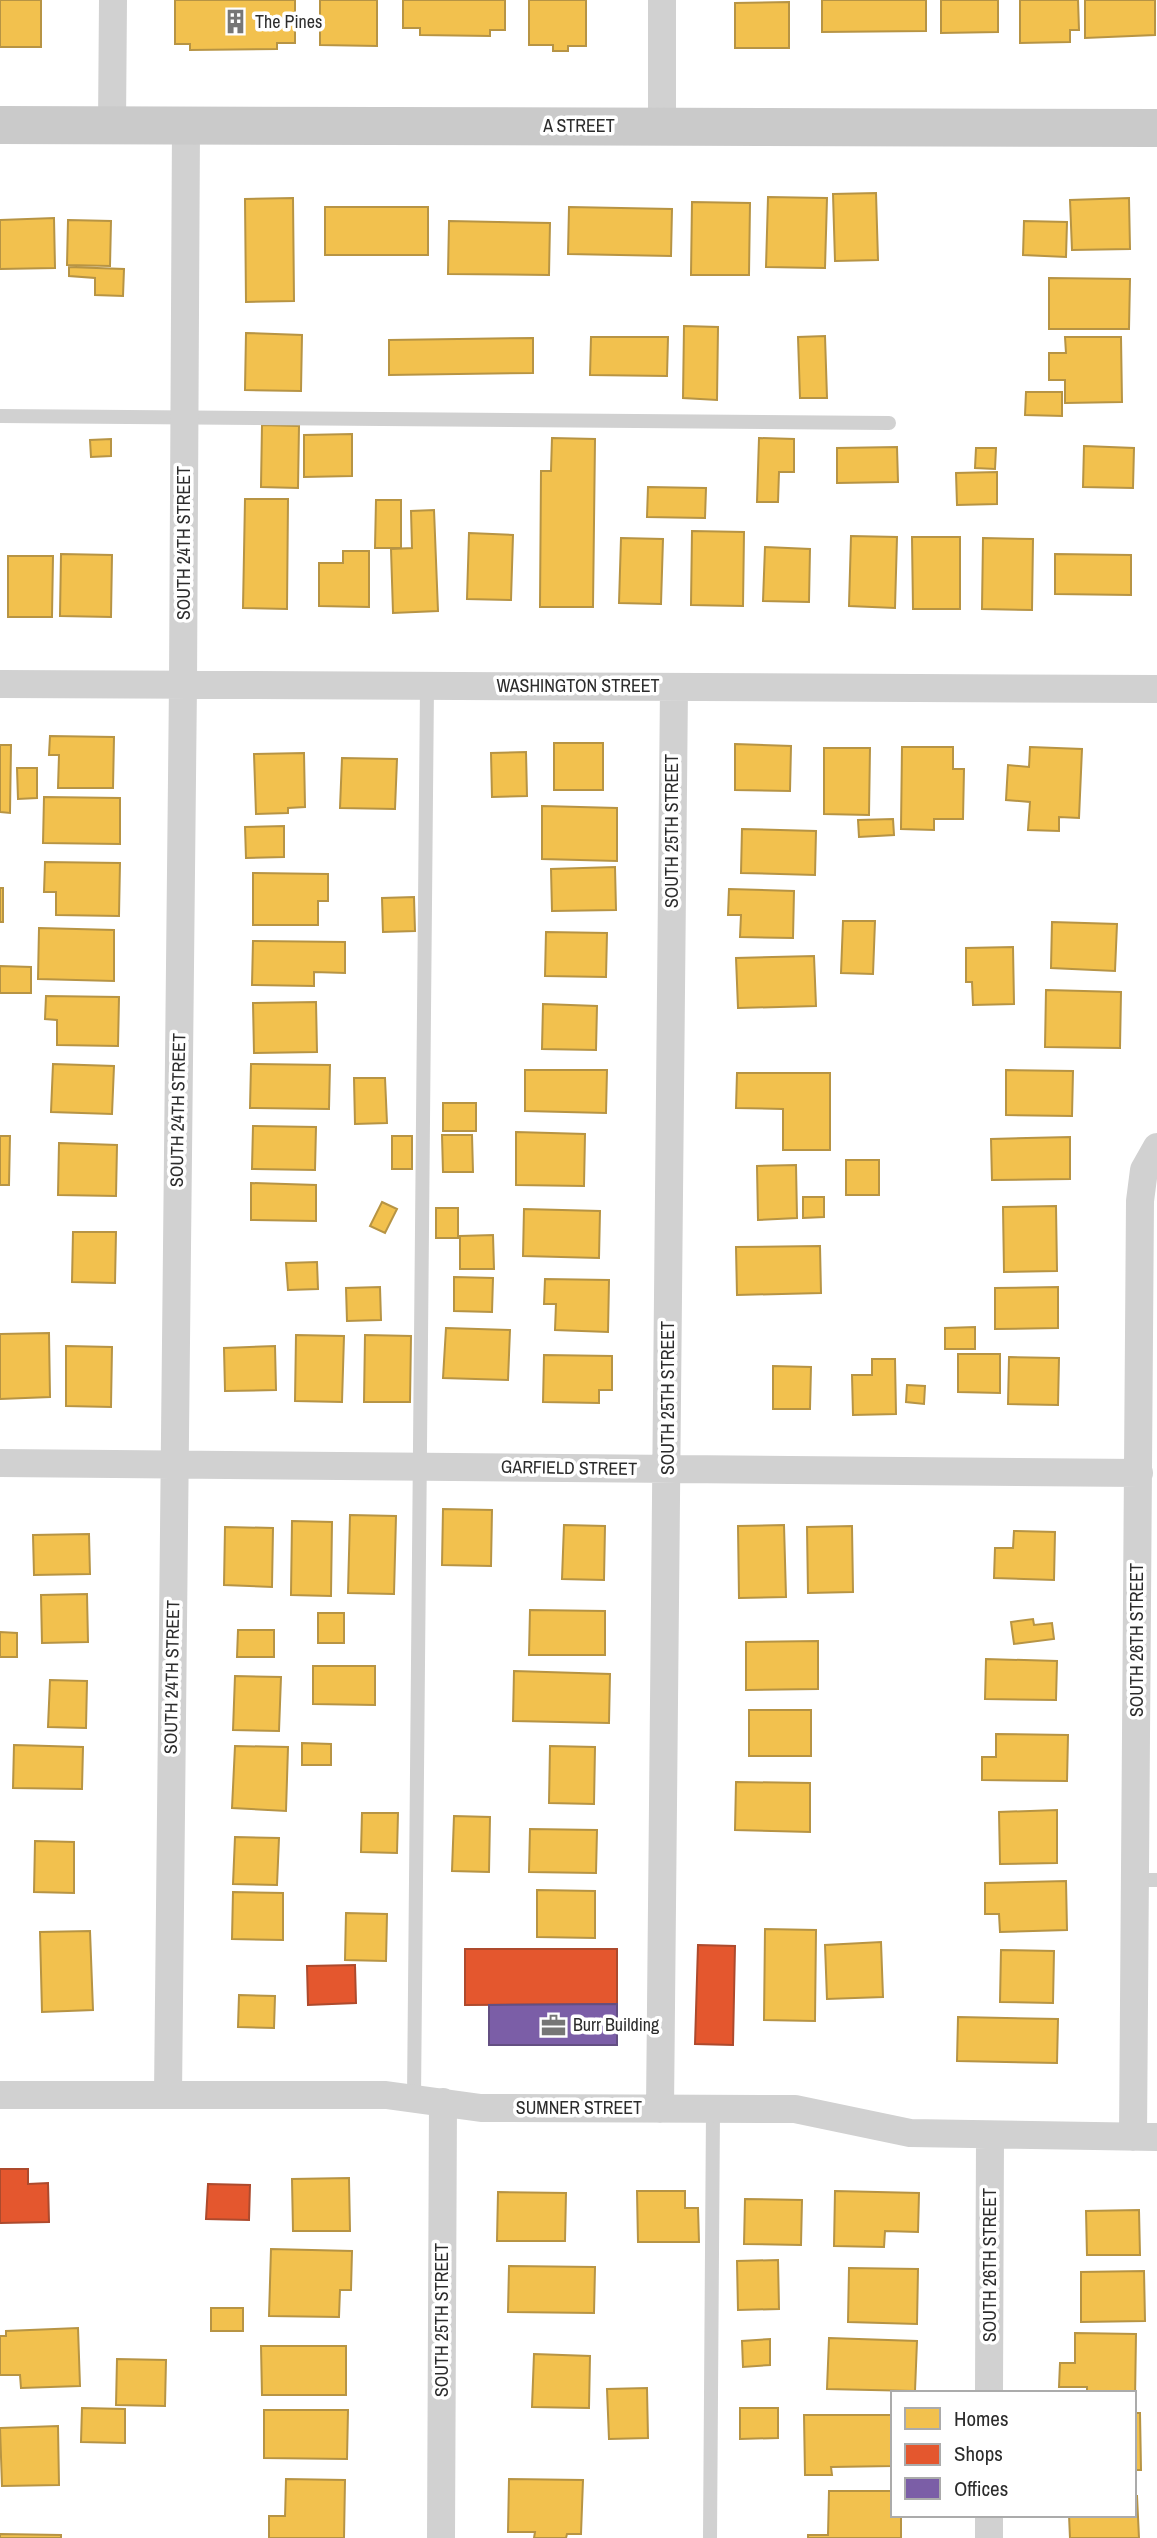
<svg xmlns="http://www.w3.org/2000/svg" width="1157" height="2538" font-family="'Archivo Narrow',sans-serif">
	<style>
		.homes { fill: #f2c14e; stroke: #b79444; stroke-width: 2 }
		.shops { fill: #e4572e; stroke: #ad4a2d; stroke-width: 2 }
		.offices { fill: #7b5ea7; stroke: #634f82; stroke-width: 2 }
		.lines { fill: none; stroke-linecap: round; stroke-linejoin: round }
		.service { stroke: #d1d1d1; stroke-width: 14 }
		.minor { stroke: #d1d1d1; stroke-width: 28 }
		.secondary { stroke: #cacaca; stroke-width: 38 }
		.labels { text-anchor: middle; stroke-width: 7; stroke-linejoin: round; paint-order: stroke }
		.poi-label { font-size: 18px; fill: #2c2c2c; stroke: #fff; text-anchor: start }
		.street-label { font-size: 18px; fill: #2c2c2c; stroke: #fff }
	</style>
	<rect width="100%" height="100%" fill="#fff"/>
	<path class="homes" d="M0,0H41V47H0Z
		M175,0H295V43H277V49L190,50V44H175Z
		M320,0H377V46L320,45Z
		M403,0H505V30H490V36L420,35V28H403Z
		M529,0H586V46H568V51H553V45H529Z
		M822,0H926V31L822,32Z
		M941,0H998V32L941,33Z
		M1020,0H1078L1079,30H1070V42L1020,43Z
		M1085,0H1155V35L1085,38Z
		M789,2V48H735V3Z
		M876,193L878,260L835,261L833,194Z
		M768,197L827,198L825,268L766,267Z
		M293,198L294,301L246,302L245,199Z
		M1129,198L1130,249L1072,250L1070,200Z
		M692,202L750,203L749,275H691Z
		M325,207H428V255H325Z
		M569,207L672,209L671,256L568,254Z
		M54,218L55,268L0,269V220Z
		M68,220L111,221L110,266L67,265Z
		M449,221L550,223L549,275L448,274Z
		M1024,221L1067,222L1066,257L1023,255Z
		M69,267L124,269L123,296L95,295V278L69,276Z
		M1049,278L1130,279L1129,329H1049Z
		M684,326L718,327L717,400L683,398Z
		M246,333L302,335L301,391L245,390Z
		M825,336L827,398H800L798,337Z
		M591,337H668L667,376L590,375Z
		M1065,337H1121L1122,402L1065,403V380H1049V353H1066Z
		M533,338V373L389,375V340Z
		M1026,392H1062V416L1025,415Z
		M262,425L299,426L298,488L261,487Z
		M352,434V476L304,477V435Z
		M552,438L595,439L593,607H540L541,471H551Z
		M759,438L794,439V472H779L778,502H757Z
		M111,439V456L91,457L90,440Z
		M1084,446L1134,448L1133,488L1083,487Z
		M897,447L898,482L837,483V448Z
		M976,448H996L995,469L975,468Z
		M997,472V504L957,505L956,473Z
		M648,487L706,488L705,518L647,517Z
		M245,499H288L287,609L243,608Z
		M376,500H401V548H375Z
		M434,510L438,611L393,613L391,549L412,548L411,511Z
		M692,531L744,532L743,606L691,605Z
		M469,533L513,535L511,600L467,599Z
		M851,536L897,537L895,608L849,606Z
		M912,537H960V609H913Z
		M621,538L663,539L661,604L619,603Z
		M983,538L1033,539L1032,610L982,609Z
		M765,547L810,549L809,602L763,601Z
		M343,551H369V607L319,606V563H343Z
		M61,554L112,555L111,617L60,616Z
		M1055,554L1131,555V595L1055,594Z
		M8,556H53L52,617H8Z
		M50,736L114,737L113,788H58L59,755H49Z
		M554,743H603V790H554Z
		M735,744L791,746L790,791L735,790Z
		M0,745H11L10,813L0,812Z
		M902,747H953V769H964L963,819H934V830L901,829Z
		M1030,747L1082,749L1079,818L1059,817V831L1028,830L1030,802L1006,800L1008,765L1029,767Z
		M824,748H870L869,815L824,814Z
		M526,752L527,796L492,797L491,753Z
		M304,753L305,807L288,808V813L256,814L254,754Z
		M342,758L397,759L395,809L340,808Z
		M17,768H37V798L18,799Z
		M44,797L120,798V844L43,843Z
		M542,806L617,808V861L542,859Z
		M893,819L894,835L859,837L858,820Z
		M284,826V857L246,858L245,827Z
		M742,829L816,831L815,875L741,873Z
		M45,862L120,863L119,916L56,915V892H44Z
		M615,867L616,910L552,911L551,869Z
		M253,873L328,874V901H318V925H253Z
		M0,888H3V922H0Z
		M729,889L794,891L793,938L740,937L741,915H728Z
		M414,897L415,931L383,932L382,898Z
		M843,921H875L873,974L841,973Z
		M1052,922L1117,924L1115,971L1051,968Z
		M39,928L114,930V981L38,979Z
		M546,932L607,933L606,977L545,976Z
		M253,941L345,942V973L314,972V986L252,985Z
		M1013,947L1014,1004L973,1005L972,982H966V948Z
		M814,956L816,1006L738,1008L736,958Z
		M0,966L31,967V993H0Z
		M1046,990L1121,992L1120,1048L1045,1047Z
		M46,996L119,997L118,1046L57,1045V1020L45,1019Z
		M316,1002L317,1052L254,1053L253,1003Z
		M543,1004L597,1006L596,1050L542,1049Z
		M53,1064L114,1066L112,1114L51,1112Z
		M251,1064L330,1065L329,1109L250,1108Z
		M525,1070H607L606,1113L525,1111Z
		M1006,1070L1073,1071L1072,1116L1006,1115Z
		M737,1073H830V1150H783V1109L736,1108Z
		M354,1078H385L387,1123L355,1124Z
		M443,1103H476V1131H443Z
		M253,1126L316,1127L315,1170L252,1169Z
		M516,1132L585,1134L584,1186L516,1185Z
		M442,1135H472L473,1172H443Z
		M0,1136H10L9,1185H0Z
		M392,1136H412V1169H392Z
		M1070,1137V1179L992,1180L991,1139Z
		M59,1143L117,1145L116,1196L58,1195Z
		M846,1160H879V1195H846Z
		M796,1165L797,1218L758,1220L757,1166Z
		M251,1183L316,1185V1221L251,1220Z
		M803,1197H824V1217L803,1218Z
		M382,1202L397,1209L385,1233L370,1226Z
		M1056,1206L1057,1271L1004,1272L1003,1207Z
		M436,1208H458V1238H436Z
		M524,1209L600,1211L599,1258L523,1256Z
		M73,1232H116L115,1283L72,1282Z
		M493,1235L494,1269H460V1236Z
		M820,1246L821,1293L737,1295L736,1247Z
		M317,1262L318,1289L288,1290L286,1263Z
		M454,1277L493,1278L492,1312L454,1311Z
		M545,1279L609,1280L608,1332L555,1330L556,1304H544Z
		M380,1287L381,1320L347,1321L346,1288Z
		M1058,1287V1328L995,1329V1288Z
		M975,1327V1349H945V1328Z
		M446,1328L510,1330L508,1380L443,1378Z
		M49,1333L50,1397L0,1399V1334Z
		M296,1335L344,1336L342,1402L295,1401Z
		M365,1335L411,1336L410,1402H364Z
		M66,1346L112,1347L111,1407L66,1406Z
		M275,1346L276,1390L225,1391L224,1348Z
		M958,1354H1000V1393L958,1392Z
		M544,1355L612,1356V1390H599V1403L543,1402Z
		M1009,1357L1059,1358L1058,1405L1008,1404Z
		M872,1359H895L896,1414L853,1415L852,1375H872Z
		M773,1366L811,1367L810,1409H773Z
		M907,1385L925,1386L924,1404L906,1402Z
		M443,1509L492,1510L491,1566L442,1565Z
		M350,1515L396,1516L394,1594L348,1593Z
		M292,1521L332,1522L331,1596L291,1595Z
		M564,1525L605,1526L604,1580L562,1579Z
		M784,1525L786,1597L739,1598L738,1526Z
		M852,1526L853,1592L808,1593L807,1527Z
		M225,1527L273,1528L272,1587L224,1585Z
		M1014,1531L1055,1532L1054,1580L994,1578L995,1548H1013Z
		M89,1534L90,1574L34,1575L33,1535Z
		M87,1594L88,1642L42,1643L41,1595Z
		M530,1610L605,1611V1655H529Z
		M318,1613H344V1643H318Z
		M1033,1619L1034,1625L1052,1623L1054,1639L1014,1644L1011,1622Z
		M238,1630H274V1657H237Z
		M0,1632L17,1633V1657H0Z
		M818,1641V1689L746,1690V1642Z
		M986,1659L1057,1661L1056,1700L985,1699Z
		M313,1666H375V1705L313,1704Z
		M514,1671L610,1674L609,1723L513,1721Z
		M235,1676L281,1677L279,1731L233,1730Z
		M50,1680L87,1681L86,1728L48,1727Z
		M749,1710H811V1756H749Z
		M996,1734L1068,1735L1067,1781L982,1780V1757H996Z
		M302,1743L331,1744V1765H302Z
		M14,1745L83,1747L82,1789L13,1788Z
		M235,1746L288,1747L286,1811L232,1808Z
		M550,1746L595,1747L594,1804L549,1803Z
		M736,1782L810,1783V1832L735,1830Z
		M1057,1810V1863L1000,1864L999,1812Z
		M362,1813H398L397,1853L361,1852Z
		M454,1816L490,1817L489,1872L452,1871Z
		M530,1829L597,1830L596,1873L529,1872Z
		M235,1837L279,1838L277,1885L233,1884Z
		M35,1841L74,1842V1893L34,1892Z
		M1066,1881L1067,1930L1000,1932L999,1914H985V1883Z
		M537,1890L595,1891V1938L537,1937Z
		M233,1892L283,1893V1940L232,1939Z
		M346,1913L387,1914L386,1961L345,1960Z
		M765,1929L816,1930L815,2021L764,2020Z
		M90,1931L93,2010L42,2012L40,1932Z
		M881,1942L883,1997L827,1999L825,1945Z
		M1001,1950L1054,1951L1053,2003L1000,2002Z
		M239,1995L275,1996L274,2028L238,2027Z
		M958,2017L1058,2019L1057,2063L957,2061Z
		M349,2178L350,2231H293L292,2179Z
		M637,2191H685V2208H698L699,2242H638Z
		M835,2191L919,2193L918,2232L885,2231L884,2247L834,2246Z
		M498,2192L566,2193L565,2241H497Z
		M745,2199L802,2200L801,2245L744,2244Z
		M1139,2210L1140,2255H1087L1086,2211Z
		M271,2249L352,2251L351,2290H340L339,2317L269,2316Z
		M778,2260L779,2309L738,2310L737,2261Z
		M509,2266L595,2267L594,2313L508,2312Z
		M849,2268L918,2269L917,2324L848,2322Z
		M1144,2271L1145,2321L1081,2322V2272Z
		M211,2308H243V2331H211Z
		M78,2328L80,2386L21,2388L20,2375H0V2336H6V2331Z
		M1075,2333L1136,2334L1135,2400L1134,2393H1087V2387H1059L1060,2363H1075Z
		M829,2338L917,2341L915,2391L827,2389Z
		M770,2339V2365L743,2367L742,2341Z
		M261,2346H346V2395H262Z
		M534,2354L590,2356L589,2408L532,2407Z
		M117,2359L166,2360L165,2406L116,2405Z
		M647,2388L648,2438L609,2439L607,2389Z
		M82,2408L125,2409V2443L81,2442Z
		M740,2408H778V2438L740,2439Z
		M264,2410H348L347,2459L264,2458Z
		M1134,2413H1140L1141,2470H1134Z
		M804,2415H893V2466L831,2467L832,2475H805Z
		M58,2426L59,2485L2,2486L0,2428Z
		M286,2479L345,2480L344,2538H269V2516H285Z
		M509,2479L583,2480L581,2534H567L566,2538H534L535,2532H508Z
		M829,2491H893V2515H901V2538H808V2535H828Z
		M1134,2496H1137L1139,2538H1070L1069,2515H1134Z
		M0,2534L61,2535V2538H0Z"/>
	<path class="shops" d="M698,1945L735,1946L733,2045L695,2044Z
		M465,1949H617V2004L465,2005Z
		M355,1965L356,2003L308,2005L307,1966Z
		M0,2169H28V2184L48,2183L49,2222L0,2223Z
		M208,2184L250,2185L249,2220L206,2219Z"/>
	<path class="offices" d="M617,2004V2045H489V2005Z"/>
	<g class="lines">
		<path class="service" d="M0,416L889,423
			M1135,1880H1157
			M414,2098L427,686
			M710,2538L713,2109"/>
		<path class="minor" d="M662,0V126
			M112,125L113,0
			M0,684L1157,689
			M0,1463L1139,1473
			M0,2095H386L481,2108L795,2109L910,2133L1157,2137
			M168,2095L183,684L186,126
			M660,2109L674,687
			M1133,2137L1140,1201L1144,1170L1157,1147
			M989,2393L990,2137
			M441,2538L443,2102
			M989,2538V2515"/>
		<path class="secondary" d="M0,125L1157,128"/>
	</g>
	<defs>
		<symbol id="building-bare" viewBox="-9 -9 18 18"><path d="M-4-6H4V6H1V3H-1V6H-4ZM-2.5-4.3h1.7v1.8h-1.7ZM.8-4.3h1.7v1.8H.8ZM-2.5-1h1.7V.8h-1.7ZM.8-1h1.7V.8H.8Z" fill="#767676" stroke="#fff" stroke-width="2.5" paint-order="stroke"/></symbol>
		<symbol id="office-bare" viewBox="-9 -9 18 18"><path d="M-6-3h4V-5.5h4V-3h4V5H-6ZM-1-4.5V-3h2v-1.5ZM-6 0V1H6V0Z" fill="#767676" stroke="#fff" stroke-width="2.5" paint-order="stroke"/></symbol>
	</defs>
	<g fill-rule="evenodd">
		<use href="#building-bare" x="218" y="4" width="35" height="35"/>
		<use href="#office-bare" x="536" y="2008" width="35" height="35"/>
	</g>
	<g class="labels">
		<g class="poi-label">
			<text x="255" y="28">The Pines</text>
			<text x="573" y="2031">Burr Building</text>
		</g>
		<g class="street-label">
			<text x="579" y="132">A STREET</text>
			<text transform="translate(184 543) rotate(-90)" y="6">SOUTH 24TH STREET</text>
			<text x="578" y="692">WASHINGTON STREET</text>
			<text transform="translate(672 831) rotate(-90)" y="6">SOUTH 25TH STREET</text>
			<text transform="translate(178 1110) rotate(-89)" y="6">SOUTH 24TH STREET</text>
			<text transform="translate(668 1398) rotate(-90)" y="6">SOUTH 25TH STREET</text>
			<text transform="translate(569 1468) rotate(1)" y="6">GARFIELD STREET</text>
			<text transform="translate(1137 1640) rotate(-90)" y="6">SOUTH 26TH STREET</text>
			<text transform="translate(172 1677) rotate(-89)" y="6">SOUTH 24TH STREET</text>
			<text x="579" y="2114">SUMNER STREET</text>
			<text transform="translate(990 2265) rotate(-90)" y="6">SOUTH 26TH STREET</text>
			<text transform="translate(442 2320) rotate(-90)" y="6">SOUTH 25TH STREET</text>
		</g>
	</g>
	<rect x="891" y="2391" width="245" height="126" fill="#ffffff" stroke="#ababab" stroke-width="2"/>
	<rect x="905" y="2408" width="35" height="21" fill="#f2c14e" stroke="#ababab" stroke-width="2"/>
	<text x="954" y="2426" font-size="21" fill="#2c2c2c">Homes</text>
	<rect x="905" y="2444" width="35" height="21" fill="#e4572e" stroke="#ababab" stroke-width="2"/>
	<text x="954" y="2461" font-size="21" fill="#2c2c2c">Shops</text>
	<rect x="905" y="2478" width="35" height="21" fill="#7b5ea7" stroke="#ababab" stroke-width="2"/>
	<text x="954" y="2496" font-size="21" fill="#2c2c2c">Offices</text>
</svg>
